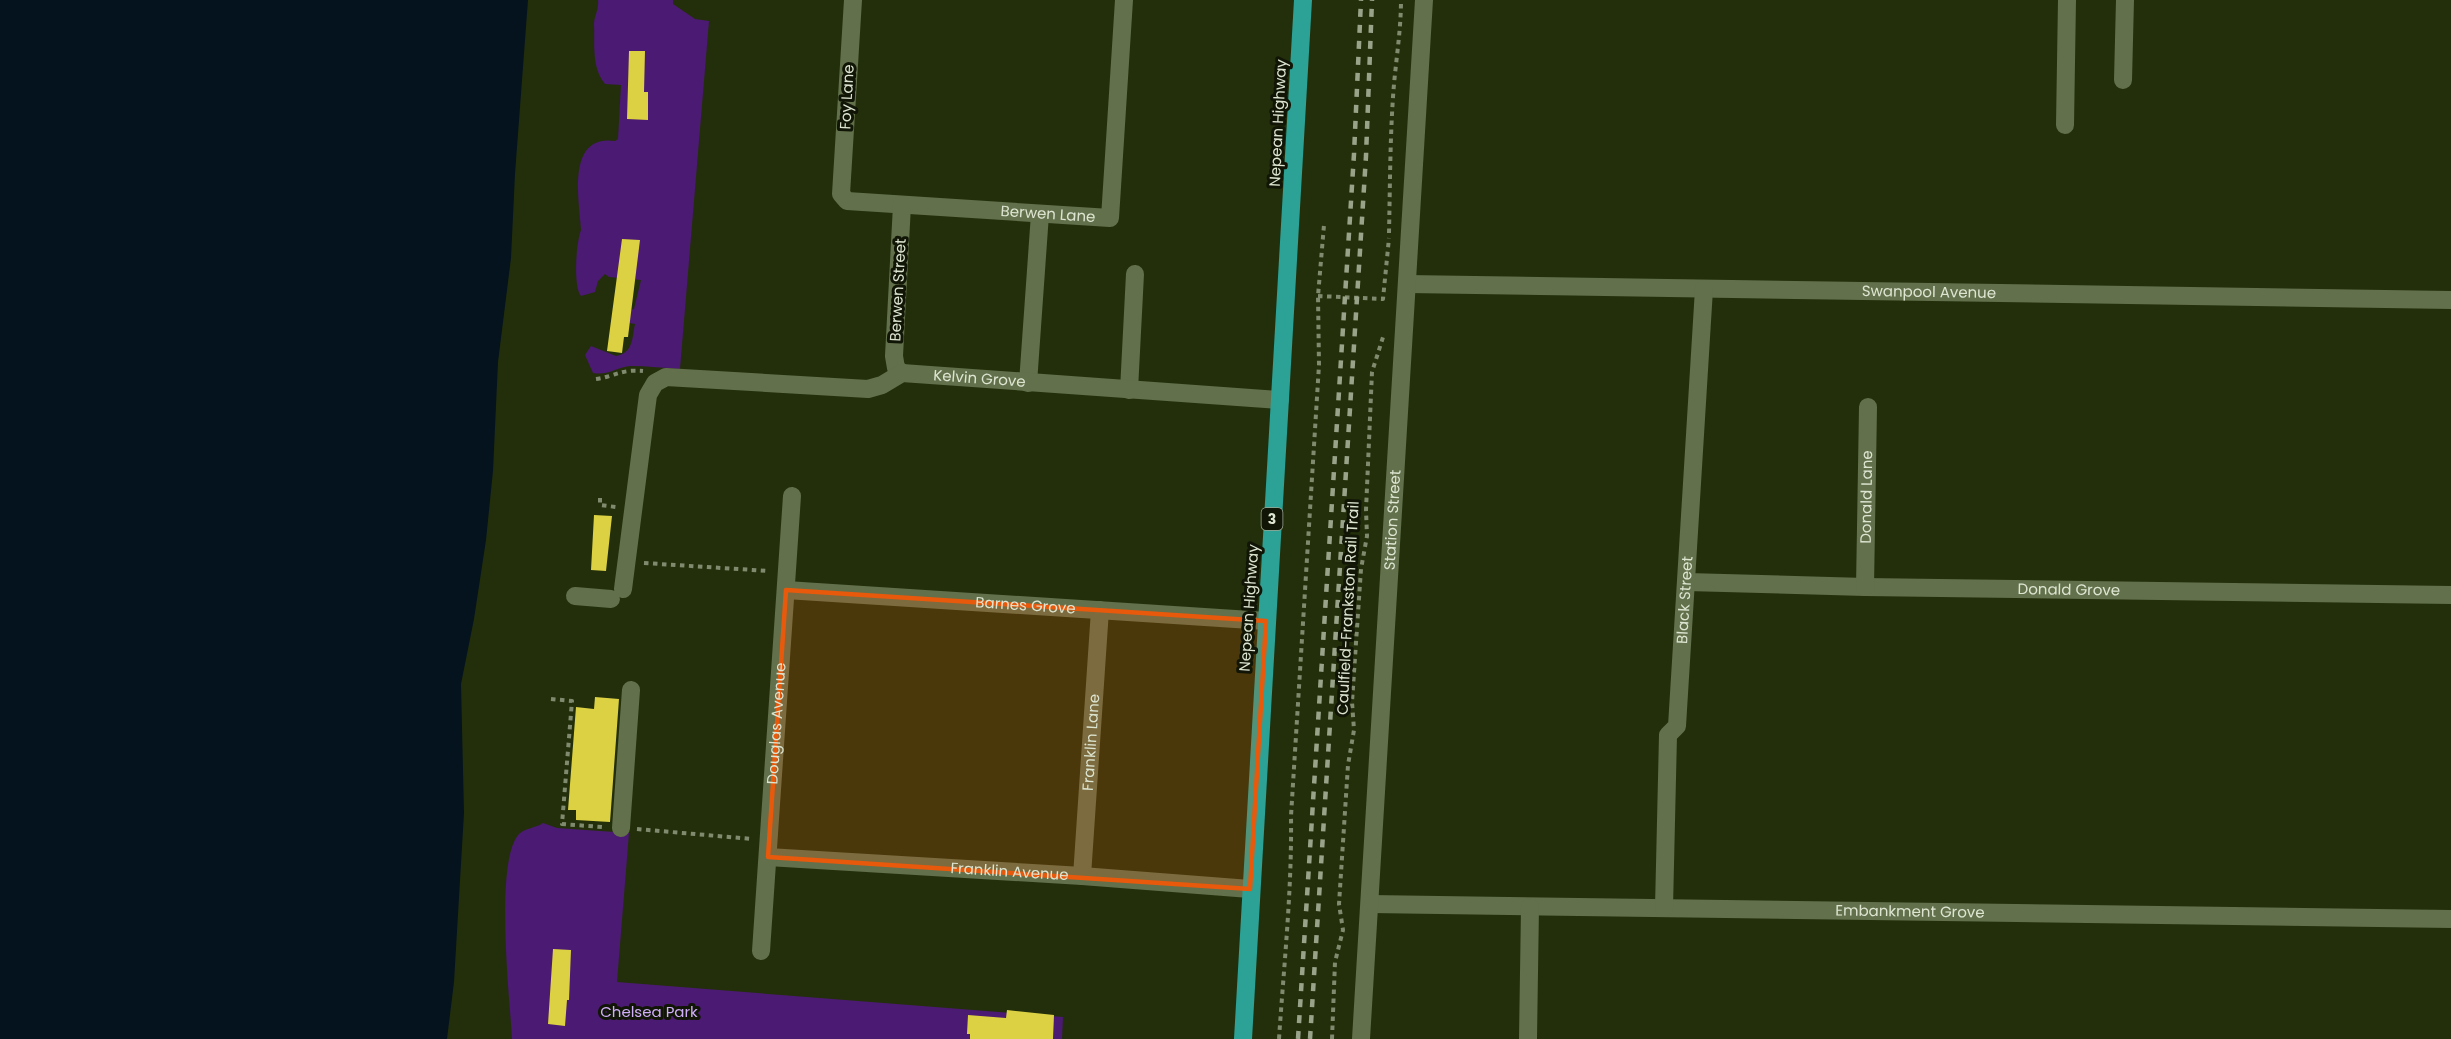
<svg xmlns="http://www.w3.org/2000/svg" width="2451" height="1039" font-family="Poppins,sans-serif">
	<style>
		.green { fill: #4b1a72 }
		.water { fill: #05131f }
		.building { fill: #dbd143 }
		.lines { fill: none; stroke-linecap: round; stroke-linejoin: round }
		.path { stroke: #808a6e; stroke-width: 4; stroke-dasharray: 4.5 4.5; stroke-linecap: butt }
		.minor { stroke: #62704b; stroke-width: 18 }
		.highway { stroke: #2ca195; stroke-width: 18 }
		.rail { stroke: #99a389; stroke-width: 4.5; stroke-dasharray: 8 8; stroke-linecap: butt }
		.marked { fill: #e8590c; fill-opacity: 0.2; stroke: #e8590c; stroke-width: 4.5; stroke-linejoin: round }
		.labels { text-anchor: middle; stroke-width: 6; stroke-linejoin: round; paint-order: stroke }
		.shield { fill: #101506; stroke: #a0a794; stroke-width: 1.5 }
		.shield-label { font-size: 14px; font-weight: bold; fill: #dde5d1 }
		.street-label { font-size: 15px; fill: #dde5d1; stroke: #101506 }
		.park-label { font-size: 15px; fill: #d1aefa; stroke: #101506 }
	</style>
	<rect width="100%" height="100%" fill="#232f0b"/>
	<path class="green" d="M598,0H673V4L695,19L709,21L680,369C664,368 647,366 631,366C617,367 608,376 593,373L585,355L591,346L616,356C633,353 632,339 635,324L629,323L630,310L634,309L641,280L609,277L605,274L598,281L595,292L581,296C573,286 576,243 581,230C579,200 566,134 615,141L618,139L621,85L605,84C591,67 595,44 594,24C594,16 599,10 598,0Z
		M543,823L557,828L629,833L617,982L1063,1017L1062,1039H512C510,1000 494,861 519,834C525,828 536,828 543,823Z"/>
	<path class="water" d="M0,0H528L515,174L511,258L498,362L493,471L486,540L474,619L461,684L464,813L454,982L447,1039H0Z"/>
	<path class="building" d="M629,51H645L644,92H648V120L627,119Z
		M622,239L640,240L628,337H624L622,353L607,351Z
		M594,515L612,516L606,571L591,570Z
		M595,697L619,699L610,822L576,820V810H568L576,707L594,709Z
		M553,949L571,950L569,1000H567L565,1026L548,1024Z
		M1007,1010L1054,1015L1053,1039H970V1034H967L968,1015L1006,1018Z"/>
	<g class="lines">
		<path class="path" d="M1389,233C1390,188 1390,142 1393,97C1395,65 1401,33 1401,0
			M1318,296L1383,299L1389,238
			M596,379C616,376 621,369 643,371
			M600,498V505L616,507
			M644,563L769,571
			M551,699L572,701L562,824L602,827
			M637,829L752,839
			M1279,1039C1284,964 1292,890 1291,816L1319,365L1318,296L1324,225
			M1332,1039L1335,962L1343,930L1339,904L1348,765L1354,730L1352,702L1361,569L1367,536L1366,510L1372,372L1384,334"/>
		<g class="minor">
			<path id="s1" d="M853,0L841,194L847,201L1110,218L1124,0"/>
			<path d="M2123,80L2125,0"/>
			<path d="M2065,125L2067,0"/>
			<path d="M902,205L894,356L896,368L902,373"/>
			<path id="s2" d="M1407,284L2451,300"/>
			<path d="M1028,383L1040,214"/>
			<path d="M1129,390L1135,274"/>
			<path id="s3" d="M1687,582L1865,587L2451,595"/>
			<path id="s4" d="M1865,587L1868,407"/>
			<path id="s5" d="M623,589L648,395L655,383L666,377L868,389L882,385L902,373L1280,400"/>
			<path id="s6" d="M786,590L1266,621"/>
			<path d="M575,596L611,599"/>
			<path d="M621,828L631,690"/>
			<path id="s7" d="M768,857L1082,876L1250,889"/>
			<path id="s8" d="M1082,876L1100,610"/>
			<path id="s9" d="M1370,904L2451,919"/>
			<path id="s10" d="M1664,908L1668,735L1677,726L1704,289"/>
			<path id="s11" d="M761,951L792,496"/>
			<path id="s12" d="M1361,1039L1424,0"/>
			<path d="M1528,1039L1530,907"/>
		</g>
		<path class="highway" d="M1243,1039L1303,0"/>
		<path class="rail" d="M1298,1039L1354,154L1361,0
			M1310,1039L1366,156L1372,0"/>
	</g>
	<path class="marked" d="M786,590L1266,621L1250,889L768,857Z"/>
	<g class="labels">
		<rect class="shield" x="1261.5" y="508" width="21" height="22" rx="4.5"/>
		<g class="shield-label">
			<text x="1272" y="524">3</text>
		</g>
		<g class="street-label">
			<text transform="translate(847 97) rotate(-87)" y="5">Foy Lane</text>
			<text transform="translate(1278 123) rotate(-87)" y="5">Nepean Highway</text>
			<text dy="5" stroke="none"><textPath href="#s1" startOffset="405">Berwen Lane</textPath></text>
			<text transform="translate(898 290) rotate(-87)" y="5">Berwen Street</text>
			<text dy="5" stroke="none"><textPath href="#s2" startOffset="522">Swanpool Avenue</textPath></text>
			<text dy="5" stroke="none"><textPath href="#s5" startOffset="540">Kelvin Grove</textPath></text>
			<text dy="5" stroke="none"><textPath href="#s4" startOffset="90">Donald Lane</textPath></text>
			<text dy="5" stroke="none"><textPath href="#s12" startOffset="520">Station Street</textPath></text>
			<text dy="5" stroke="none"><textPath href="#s3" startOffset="382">Donald Grove</textPath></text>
			<text dy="5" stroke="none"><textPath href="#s10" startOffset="312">Black Street</textPath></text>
			<text dy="5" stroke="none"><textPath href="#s6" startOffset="240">Barnes Grove</textPath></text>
			<text transform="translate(1249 608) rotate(-86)" y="5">Nepean Highway</text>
			<text transform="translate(1348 608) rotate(-87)" y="5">Caulfield-Frankston Rail Trail</text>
			<text dy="5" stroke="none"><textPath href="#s11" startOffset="228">Douglas Avenue</textPath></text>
			<text dy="5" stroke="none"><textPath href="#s8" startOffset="134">Franklin Lane</textPath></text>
			<text dy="5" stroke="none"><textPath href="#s7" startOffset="242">Franklin Avenue</textPath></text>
			<text dy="5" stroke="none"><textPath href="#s9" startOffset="540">Embankment Grove</textPath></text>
		</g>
		<g class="park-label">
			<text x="649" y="1017">Chelsea Park</text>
		</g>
	</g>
</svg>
